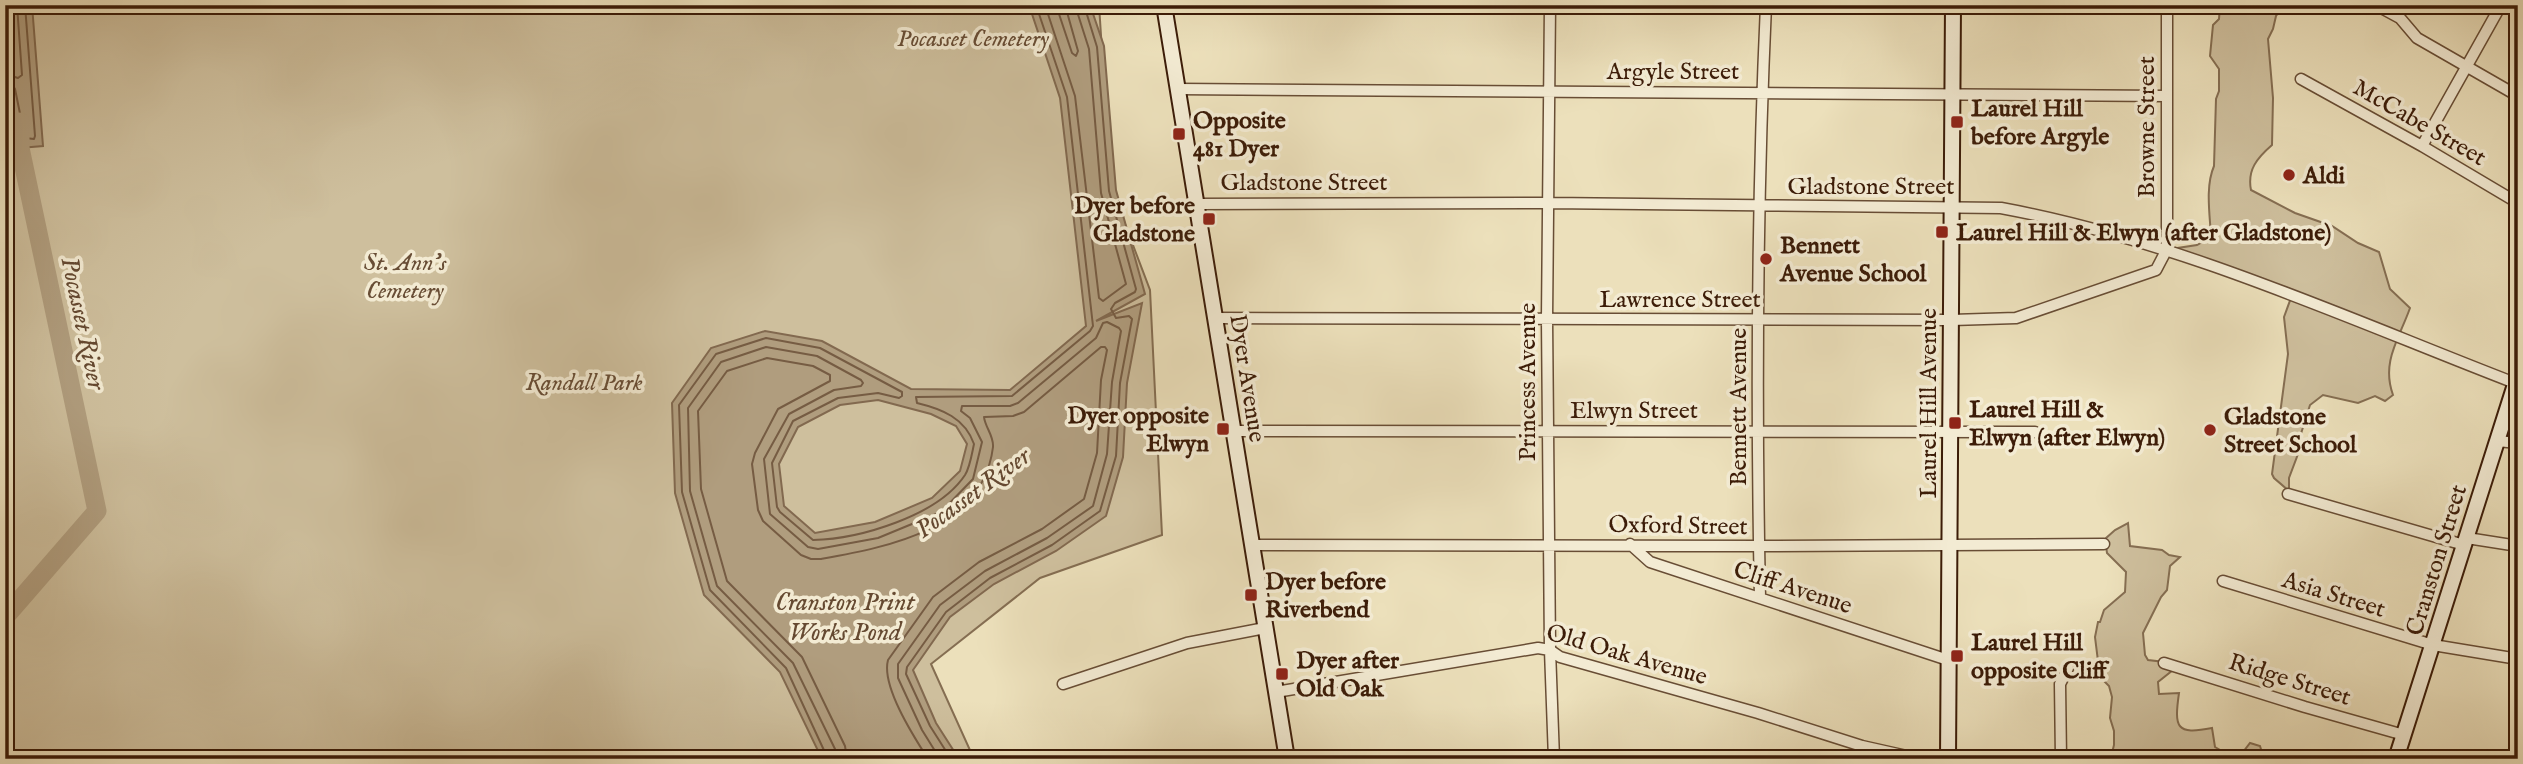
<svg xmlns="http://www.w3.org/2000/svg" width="2523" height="764" font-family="'IM FELL English',serif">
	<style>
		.green { fill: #cebf9d; stroke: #856e52; stroke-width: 2 }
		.water { fill: #b09d7e; stroke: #82694f; stroke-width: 2; fill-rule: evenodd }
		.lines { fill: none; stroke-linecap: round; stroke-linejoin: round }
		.shore { stroke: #765c43; stroke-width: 2 }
		.river { stroke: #b09d7e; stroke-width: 19 }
		.street-casing { stroke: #684d35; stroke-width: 13 }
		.secondary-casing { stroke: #3c1c08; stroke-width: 18 }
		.street { stroke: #f3ebd3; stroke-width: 10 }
		.secondary { stroke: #f3ebd3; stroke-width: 14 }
		.poi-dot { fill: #8f2418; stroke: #f3ebd3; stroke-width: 2.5 }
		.labels { text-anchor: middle; stroke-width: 7; stroke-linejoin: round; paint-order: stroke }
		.park-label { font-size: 24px; font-style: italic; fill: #684d35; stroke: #f3ebd3 }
		.street-label { font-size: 24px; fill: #3c1c08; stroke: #f3ebd3 }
		.poi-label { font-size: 24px; font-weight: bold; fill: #3c1c08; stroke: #f3ebd3; text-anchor: start }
		.water-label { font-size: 26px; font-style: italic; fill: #654931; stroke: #f3ebd3 }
	</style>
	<rect width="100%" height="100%" fill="#ece0bb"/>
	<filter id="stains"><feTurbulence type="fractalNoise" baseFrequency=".00286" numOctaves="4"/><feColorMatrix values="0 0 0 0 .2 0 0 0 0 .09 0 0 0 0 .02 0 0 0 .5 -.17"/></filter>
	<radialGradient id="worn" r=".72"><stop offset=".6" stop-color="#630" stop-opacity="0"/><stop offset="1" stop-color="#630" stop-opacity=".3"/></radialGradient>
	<path class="green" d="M5,5H1099L1111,187L1150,290L1162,535L1040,578L931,664L974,759H5Z
		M2220,5H2284L2276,16L2273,29L2268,39L2273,98L2272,145C2257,158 2247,170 2251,190L2295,213L2332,226L2358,243L2379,252L2390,289L2410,308C2399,339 2381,362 2393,395L2385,401L2375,396L2358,403L2323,395L2310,405L2299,440L2298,454L2289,478V491L2274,478L2272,474L2288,354L2284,317L2292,295L2171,249L2197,245L2211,237C2210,215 2205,187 2214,166L2216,99L2219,91V69L2210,56L2213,25L2219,19Z
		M2128,523L2130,546L2162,550L2169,555L2180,557L2170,566L2167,590L2161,597L2143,633L2145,655L2148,660L2173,663V670L2158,682L2159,694L2179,693C2174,728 2176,735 2212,728L2215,747L2227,754L2243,752L2250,743L2260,746L2264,759L2111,757L2114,745V731L2110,718L2112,697L2109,686L2100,677L2095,637L2098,622H2100L2104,610L2125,592L2126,572L2107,553L2105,539L2115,530Z"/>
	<path class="water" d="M5,5H32L43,146L20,148L5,74Z
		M1029,5H1090L1104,46L1116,190L1145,294L1096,321L1142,303L1127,383L1123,457L1106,516L1056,551L994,584L950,617L913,670L936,723L959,759H822L780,672L704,595L675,493L672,403L711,348L765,331L822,341L911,389L1010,390L1086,326L1060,98ZM878,400L931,414L956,426L967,444L960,471L932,498L875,522L815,533L784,506L779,464L798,427L840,405Z"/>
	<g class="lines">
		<path class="shore" d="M1045,5L1075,96L1099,298L1103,301L1126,284L1101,193L1089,49L1075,5
			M1056,5L1072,53L1076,56L1078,51L1065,5
			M5,74L18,78L22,75L17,5
			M5,83L12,84L15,89L25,138L34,139L35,136L25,5
			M828,759L786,668L710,590L682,492L679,405L716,354L766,338L820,348L902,392V396L899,398L878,393L838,398L793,421L772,463L777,507L780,512L813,540C859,539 938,516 965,475C970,467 972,453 974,444C965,418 942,409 917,403L916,397L1012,396L1090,331L1093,326L1067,97L1036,5
			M836,759L835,749L793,663L717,586L690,491L688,408L721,362L766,347L817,356L861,380L863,383L861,386L834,390L789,414L764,459L770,514L808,547L818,549L878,538L941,512L973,479L982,442L970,418L961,411L962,406H1010L1018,403L1096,338L1103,323L1107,322L1119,328L1121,331L1112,382L1107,454L1093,506L1047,538L985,571L940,605L898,664V678L922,730L940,759
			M847,759L845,746L802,657L727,581L701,489L698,411L727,371L767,358L813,366L830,375V381L778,409L755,453L752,464L758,510L763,521L801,555L811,559H821C887,547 983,530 993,447C994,436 985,427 984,417L1013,416L1024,412L1101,347H1105L1107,350L1101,380L1097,453L1084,499L1042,529L979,562L933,597L888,660C881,686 914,737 928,759
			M951,759L930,726L906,674L907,667L946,612L990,578L1052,545L1100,511L1116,456L1120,383L1132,319L1129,316L1116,318L1111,309L1115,303L1135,292L1136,289L1109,191L1097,47L1084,5"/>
		<path class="river" d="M5,617L97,511L20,148V122"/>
		<defs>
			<path id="street" d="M1550,5L1547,319L1550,650L1554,759
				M2376,5L2400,18L2417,38L2518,96
				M2301,79L2422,146L2518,203
				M1178,89L2167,96
				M2422,146L2501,5
				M1197,204L1549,203L2001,208C2180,241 2346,318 2515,383
				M1214,318L1952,320L2016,318L2156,270L2167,249V5
				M1233,431L2035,432
				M2497,441L2518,443
				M2288,494L2464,545
				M2467,538L2518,546
				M1630,544L1650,562L1948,660
				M1252,545L1759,546L2104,544
				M2223,581L2433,645L2518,659
				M1760,598C1756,401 1757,202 1766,5
				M2164,663L2305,707L2404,735
				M1063,684L1187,643L1265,628
				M1276,692L1538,648L1550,650L1560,657L1758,713L1862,746L1920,759
				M2061,759L2060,684L2068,668"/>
			<path id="secondary" d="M1164,5L1287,759
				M1948,759L1953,5
				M2396,759L2518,375"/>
		</defs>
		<use href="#street" class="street-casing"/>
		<use href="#secondary" class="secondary-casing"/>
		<use href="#street" class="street"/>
		<use href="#secondary" class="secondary"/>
	</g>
	<g class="poi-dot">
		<rect x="1950" y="115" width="14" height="14" rx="3.5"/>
		<rect x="1172" y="127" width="14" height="14" rx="3.5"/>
		<circle cx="2289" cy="175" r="7"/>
		<rect x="1202" y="212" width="14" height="14" rx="3.5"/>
		<rect x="1935" y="225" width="14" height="14" rx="3.5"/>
		<circle cx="1766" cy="259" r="7"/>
		<rect x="1948" y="416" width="14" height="14" rx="3.5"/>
		<rect x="1216" y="422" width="14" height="14" rx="3.5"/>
		<circle cx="2210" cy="430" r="7"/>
		<rect x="1244" y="588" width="14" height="14" rx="3.5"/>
		<rect x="1950" y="649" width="14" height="14" rx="3.5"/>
		<rect x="1275" y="667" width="14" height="14" rx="3.5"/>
	</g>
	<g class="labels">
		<g class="park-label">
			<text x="973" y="46">Pocasset Cemetery</text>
			<text x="405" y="270">St. Ann's<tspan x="405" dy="28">Cemetery</tspan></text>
			<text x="584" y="390">Randall Park</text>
		</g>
		<g class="street-label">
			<text x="1673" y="79">Argyle Street</text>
			<text transform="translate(2420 122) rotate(30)" y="8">McCabe Street</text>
			<text transform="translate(2146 127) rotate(-90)" y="8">Browne Street</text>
			<text x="1304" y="190">Gladstone Street</text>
			<text x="1871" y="194">Gladstone Street</text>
			<text x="1680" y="307">Lawrence Street</text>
			<text transform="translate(1248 378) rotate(81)" y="8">Dyer Avenue</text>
			<text transform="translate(1527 382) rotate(-90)" y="8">Princess Avenue</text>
			<text transform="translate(1928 403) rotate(-90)" y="8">Laurel Hill Avenue</text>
			<text transform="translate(1738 407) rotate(-90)" y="8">Bennett Avenue</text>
			<text x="1634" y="418">Elwyn Street</text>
			<text transform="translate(1678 525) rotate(1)" y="8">Oxford Street</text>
			<text transform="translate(2436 560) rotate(-73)" y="8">Cranston Street</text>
			<text transform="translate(1793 587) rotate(18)" y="8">Cliff Avenue</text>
			<text transform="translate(2334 594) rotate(17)" y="8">Asia Street</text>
			<text transform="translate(1627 654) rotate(16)" y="8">Old Oak Avenue</text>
			<text transform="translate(2290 679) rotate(17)" y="8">Ridge Street</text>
		</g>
		<g class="poi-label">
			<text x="1971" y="116">Laurel Hill<tspan x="1971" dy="28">before Argyle</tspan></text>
			<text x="1193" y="128">Opposite<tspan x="1193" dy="28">481 Dyer</tspan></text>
			<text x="2303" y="183">Aldi</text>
			<text x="1195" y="213" text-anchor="end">Dyer before<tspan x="1195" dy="28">Gladstone</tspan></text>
			<text x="1956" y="240">Laurel Hill &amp; Elwyn (after Gladstone)</text>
			<text x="1780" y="253">Bennett<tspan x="1780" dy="28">Avenue School</tspan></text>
			<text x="1969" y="417">Laurel Hill &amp;<tspan x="1969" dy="28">Elwyn (after Elwyn)</tspan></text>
			<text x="1209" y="423" text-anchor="end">Dyer opposite<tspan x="1209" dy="28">Elwyn</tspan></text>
			<text x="2224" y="424">Gladstone<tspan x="2224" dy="28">Street School</tspan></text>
			<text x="1265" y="589">Dyer before<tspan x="1265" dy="28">Riverbend</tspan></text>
			<text x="1971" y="650">Laurel Hill<tspan x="1971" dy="28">opposite Cliff</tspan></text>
			<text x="1296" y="668">Dyer after<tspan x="1296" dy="28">Old Oak</tspan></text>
		</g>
		<g class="water-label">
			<text transform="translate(84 323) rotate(78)" y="9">Pocasset River</text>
			<text transform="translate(972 492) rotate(-36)" y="9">Pocasset River</text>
			<text x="845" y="610">Cranston Print<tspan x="845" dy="30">Works Pond</tspan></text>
		</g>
	</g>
	<rect width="2523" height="764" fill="none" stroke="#ece0bb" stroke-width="28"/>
	<rect x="7" y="7" width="2509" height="750" fill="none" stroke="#3c1c08" stroke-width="3.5"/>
	<rect x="14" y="14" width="2495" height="736" fill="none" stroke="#3c1c08" stroke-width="2"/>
	<rect width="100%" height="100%" filter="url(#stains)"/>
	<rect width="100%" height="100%" fill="url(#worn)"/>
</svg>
